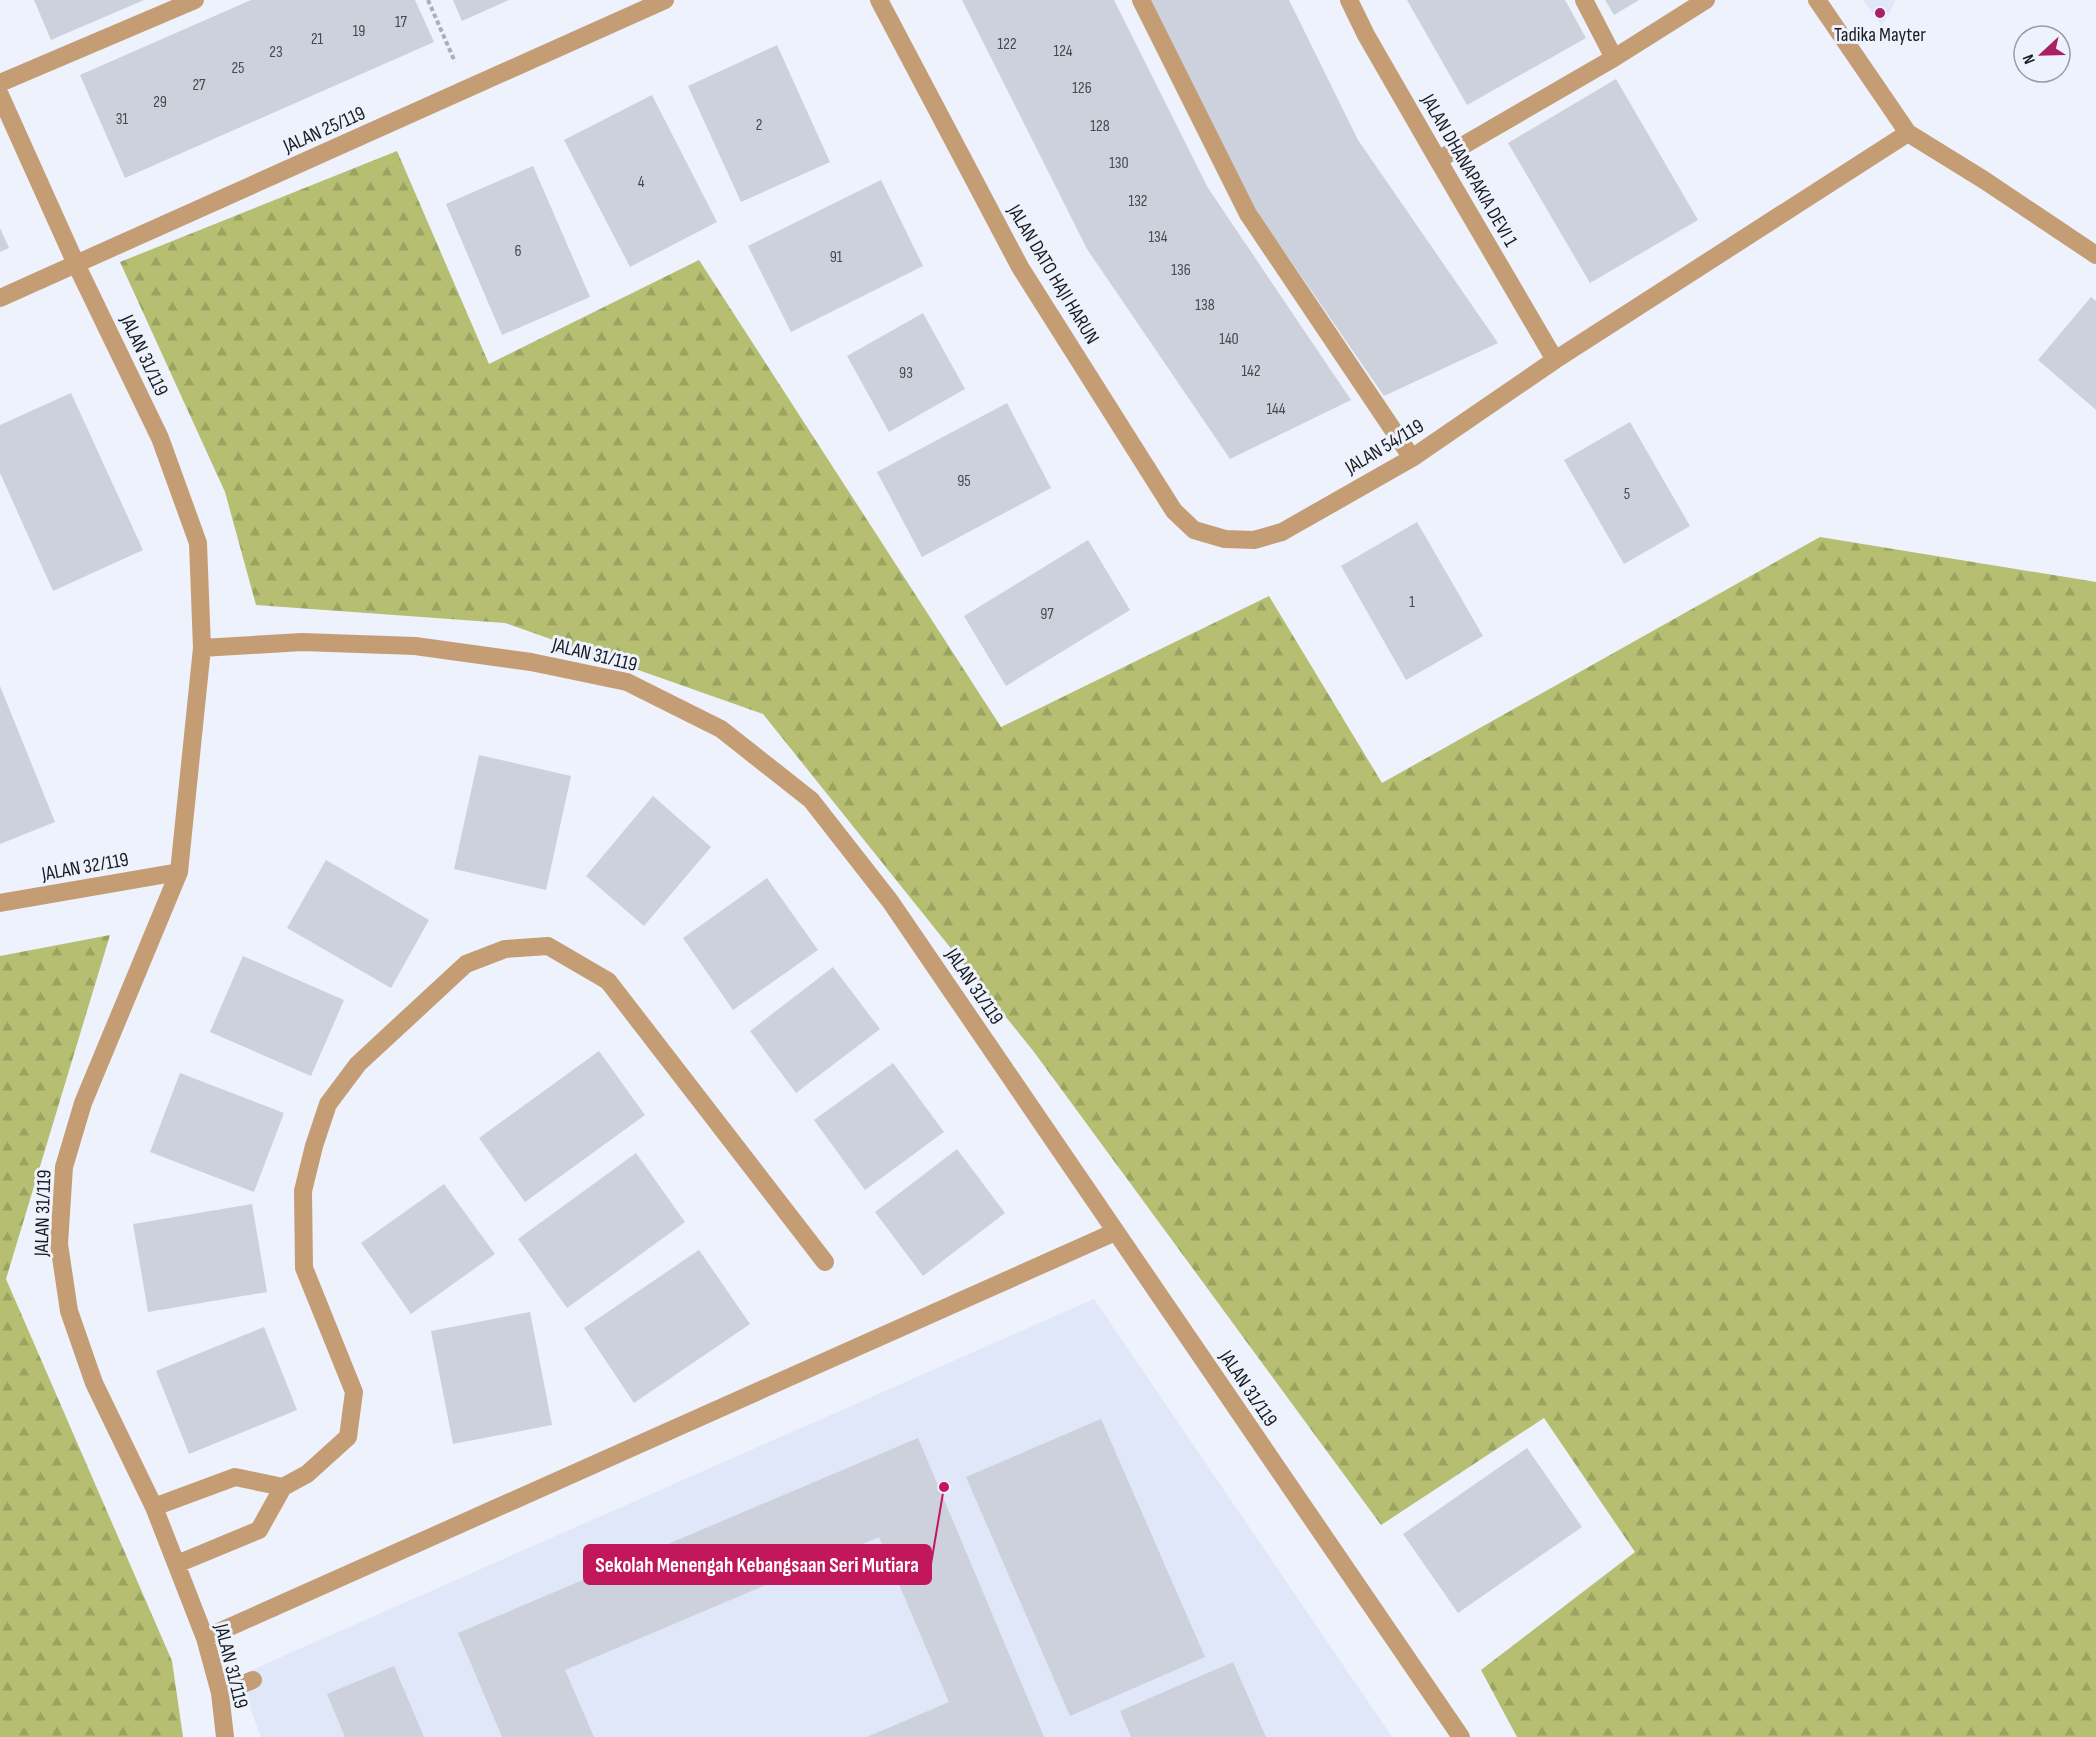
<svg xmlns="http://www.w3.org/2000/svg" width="2096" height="1737" font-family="'Sofia Sans Condensed',sans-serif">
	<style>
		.built { fill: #dfe7f8 }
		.forest { fill: url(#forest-firs) }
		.building { fill: #ccd1db }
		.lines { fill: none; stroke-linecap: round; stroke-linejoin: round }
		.path { stroke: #aaaeb7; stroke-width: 4; stroke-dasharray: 4.5 3; stroke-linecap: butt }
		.minor { stroke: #c59d75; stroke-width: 18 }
		.poi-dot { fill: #aa2065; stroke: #edf2fd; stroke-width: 2 }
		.labels { text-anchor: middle; stroke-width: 6; stroke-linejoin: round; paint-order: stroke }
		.number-label { font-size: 16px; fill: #46484e }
		.poi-label { font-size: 20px; fill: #191b1f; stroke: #edf2fd }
		.street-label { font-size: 20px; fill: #191b1f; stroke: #edf2fd }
		.leader { fill: none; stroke: #c2185b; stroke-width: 2 }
		.callout-dot { fill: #c2185b; stroke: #edf2fd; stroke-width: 2 }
		.callout { fill: #c2185b; stroke: #c2185b; stroke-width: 2 }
		.callout-label { font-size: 21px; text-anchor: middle; font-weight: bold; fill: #fff }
	</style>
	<defs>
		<pattern id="forest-firs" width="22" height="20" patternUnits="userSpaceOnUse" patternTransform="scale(1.5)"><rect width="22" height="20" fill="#b5be71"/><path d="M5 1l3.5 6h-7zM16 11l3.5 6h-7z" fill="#9ba361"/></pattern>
	</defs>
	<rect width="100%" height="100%" fill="#edf2fd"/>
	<path class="built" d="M1863,0H1896L1882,26Z
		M1094,1299L1392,1737H261L238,1676Z"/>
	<path class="forest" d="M397,151L489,364L699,260L1001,727L1269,596L1382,783L1820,537L2096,582V1737H1517L1481,1670L1635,1552L1544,1418L1381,1525L1034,1052L763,714L505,623L256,605L225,492L120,262Z
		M110,935L6,1279L172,1661L183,1737H0V956Z"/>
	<path class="building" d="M34,0H144L51,40Z
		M251,0H415L434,42L125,178L80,75Z
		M453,0H509L462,21Z
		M962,0H1114L1208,188L1351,400L1230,459L1087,249Z
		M1150,0H1289L1358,140L1498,343L1384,396L1246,196Z
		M1407,0H1565L1586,38L1467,105Z
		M1605,0H1639L1614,15Z
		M777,45L830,162L741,202L688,86Z
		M1616,79L1698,220L1590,283L1508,143Z
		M652,95L717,222L630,267L564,140Z
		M533,166L590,297L502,335L446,204Z
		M881,180L923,266L791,332L748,246Z
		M0,228L9,248L0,252Z
		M2091,297L2096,301V410L2038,360Z
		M923,313L965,389L889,432L847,356Z
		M71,393L143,550L53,591L0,473V425Z
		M1007,403L1051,488L922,557L877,472Z
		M1630,422L1690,526L1624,564L1564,460Z
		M1417,522L1483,636L1406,680L1341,566Z
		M1088,540L1130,610L1006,686L964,616Z
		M0,686L55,822L0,844Z
		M479,755L571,776L546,890L454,869Z
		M653,796L711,847L644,926L586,876Z
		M326,860L429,920L391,988L287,928Z
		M767,878L818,950L733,1010L683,938Z
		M243,956L344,1000L311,1076L210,1032Z
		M833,967L880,1029L796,1093L750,1031Z
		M599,1051L645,1115L525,1202L479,1138Z
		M893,1063L944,1132L865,1190L814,1120Z
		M180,1073L284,1113L254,1192L150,1152Z
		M957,1149L1005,1213L923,1276L875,1212Z
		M636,1153L685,1222L567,1308L518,1239Z
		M444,1184L495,1254L411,1314L361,1243Z
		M252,1204L267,1292L148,1312L133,1224Z
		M699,1250L750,1324L634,1403L584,1328Z
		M530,1312L552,1425L453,1444L431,1331Z
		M264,1327L297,1410L189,1454L156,1371Z
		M1101,1419L1205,1657L1070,1716L966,1477Z
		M918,1438L1044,1737H867L949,1702L879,1537L565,1670L594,1737H502L458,1633Z
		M1527,1448L1582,1527L1458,1613L1403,1534Z
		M1233,1662L1266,1737H1131L1120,1711Z
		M394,1666L424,1737H345L327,1694Z"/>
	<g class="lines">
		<path class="path" d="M428,0L455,62"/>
		<path class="minor" d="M879,0L1020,267L1174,511L1194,530L1225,539L1254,540L1282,532L1412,458L1555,360L1908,133
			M1141,0L1248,214L1412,458
			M1349,0L1366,35L1438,160L1555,360
			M1584,0L1614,58
			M1817,0L1908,133L1984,180L2096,255
			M0,83L195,0
			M0,95L76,264L160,438L198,543L202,648L179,872L83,1103L64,1167L59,1244L69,1311L94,1383L154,1507L205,1638L220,1693L225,1737
			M1438,160L1614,58L1706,0
			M0,298L665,0
			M202,648L302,642L415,646L531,662L627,682L721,729L811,800L890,901L1461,1737
			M0,903L179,872
			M154,1507L235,1477L283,1487
			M177,1564L259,1530L283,1487L307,1474L348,1437L354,1392L304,1268L303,1191L314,1146L328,1104L358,1064L466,964L505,949L548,946L608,981L825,1262
			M205,1638L1115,1232
			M220,1693L253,1680"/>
	</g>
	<circle class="poi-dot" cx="1880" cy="13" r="6"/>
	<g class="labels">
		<g class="number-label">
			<text x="401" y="27">17</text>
			<text x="359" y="36">19</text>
			<text x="317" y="44">21</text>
			<text x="1007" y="49">122</text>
			<text x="1063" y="56">124</text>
			<text x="276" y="57">23</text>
			<text x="238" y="73">25</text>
			<text x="199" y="90">27</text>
			<text x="1082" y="93">126</text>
			<text x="160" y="107">29</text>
			<text x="122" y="124">31</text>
			<text x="759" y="130">2</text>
			<text x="1100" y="131">128</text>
			<text x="1119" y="168">130</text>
			<text x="641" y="187">4</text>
			<text x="1138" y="206">132</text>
			<text x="1158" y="242">134</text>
			<text x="518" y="256">6</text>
			<text x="836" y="262">91</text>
			<text x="1181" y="275">136</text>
			<text x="1205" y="310">138</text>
			<text x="1229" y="344">140</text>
			<text x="1251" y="376">142</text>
			<text x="906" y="378">93</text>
			<text x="1276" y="414">144</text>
			<text x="964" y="486">95</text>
			<text x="1627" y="499">5</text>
			<text x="1412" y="607">1</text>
			<text x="1047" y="619">97</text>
		</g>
		<g class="poi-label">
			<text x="1880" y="41">Tadika Mayter</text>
		</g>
		<g class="street-label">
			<text transform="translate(324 129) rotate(-24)" y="7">JALAN 25/119</text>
			<text transform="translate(1470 170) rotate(60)" y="7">JALAN DHANAPAKIA DEVI 1</text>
			<text transform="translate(1054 274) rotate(59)" y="7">JALAN DATO HAJI HARUN</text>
			<text transform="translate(145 355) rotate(65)" y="7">JALAN 31/119</text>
			<text transform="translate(1384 446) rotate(-31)" y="7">JALAN 54/119</text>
			<text transform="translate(595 654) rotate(14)" y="7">JALAN 31/119</text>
			<text transform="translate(85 866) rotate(-10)" y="7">JALAN 32/119</text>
			<text transform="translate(975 986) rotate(56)" y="7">JALAN 31/119</text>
			<text transform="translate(42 1213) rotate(-88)" y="7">JALAN 31/119</text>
			<text transform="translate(1249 1388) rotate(56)" y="7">JALAN 31/119</text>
			<text transform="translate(232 1666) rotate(76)" y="7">JALAN 31/119</text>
		</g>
	</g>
	<path class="leader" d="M944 1487L931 1564"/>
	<circle class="callout-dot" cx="944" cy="1487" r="6"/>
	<rect class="callout" x="584" y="1545" width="347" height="39" rx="6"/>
	<g class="callout-label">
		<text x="757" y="1572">Sekolah Menengah Kebangsaan Seri Mutiara</text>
	</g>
	<g transform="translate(2042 54) rotate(248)"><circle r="28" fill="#edf2fd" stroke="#989ca4" stroke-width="1.5"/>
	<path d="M0-4.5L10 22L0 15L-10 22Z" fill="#aa2065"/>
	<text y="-9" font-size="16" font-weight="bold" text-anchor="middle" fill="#191b1f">N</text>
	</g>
</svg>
